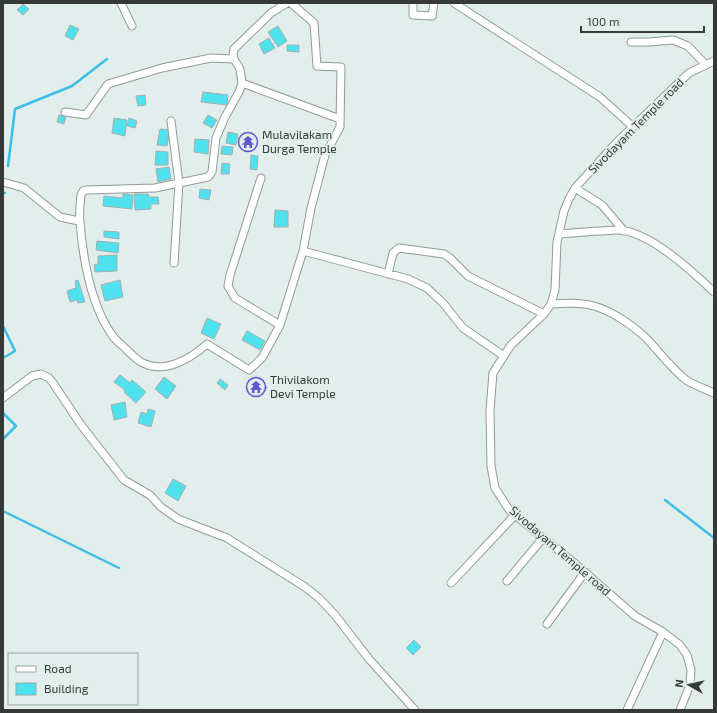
<svg xmlns="http://www.w3.org/2000/svg" width="717" height="713" font-family="'Exo 2',sans-serif">
	<style>
		.lines { fill: none; stroke-linecap: round; stroke-linejoin: round }
		.stream { stroke: #3ebee6; stroke-width: 2.5 }
		.building { fill: #50e1ef; stroke: #a3b0b1 }
		.street-casing { stroke: #8f9b99; stroke-width: 9 }
		.street { stroke: #fff; stroke-width: 7 }
		.labels { text-anchor: middle; stroke-width: 3.5; stroke-linejoin: round; paint-order: stroke }
		.street-label { font-size: 12px; fill: #353a39; stroke: #e1eeeb }
		.poi-label { font-size: 12px; fill: #353a39; stroke: #e1eeeb; text-anchor: start }
	</style>
	<rect width="100%" height="100%" fill="#e1eeeb"/>
	<g class="lines">
		<path class="stream" d="M8,166L15,109L72,86L107,59
			M3,193H5
			M3,326L15,351L3,358
			M3,413L16,426L3,439
			M665,500L714,538
			M3,511L119,568"/>
	</g>
	<path class="building" d="M23,4L29,9L23,15L17,10Z
		M70,25L79,29L73,40L65,36Z
		M278,26L287,41L278,47L268,32Z
		M269,38L275,48L264,54L259,44Z
		M287,45H299V52L287,51Z
		M203,92L228,95L227,105L201,102Z
		M145,95L146,105L138,106L136,96Z
		M59,115L66,117L64,124L57,122Z
		M208,115L217,120L212,128L203,123Z
		M114,118L127,120L125,136L112,133Z
		M129,118L137,121L135,128L127,126Z
		M160,129L170,130L167,146L157,145Z
		M228,132L238,134L236,145L226,143Z
		M195,139L209,140L208,154L194,152Z
		M222,146L233,147L232,155L221,154Z
		M156,151L168,152V165H155Z
		M251,155L258,156L257,170L250,169Z
		M222,163L230,164L229,174H221Z
		M169,167L171,179L158,182L156,169Z
		M200,189L211,190L209,200L199,198Z
		M123,194L133,195L132,209L103,206L104,196L123,198Z
		M134,194H148L149,197H158L159,204H151V209L135,210Z
		M275,210L288,211V227H274Z
		M104,231L119,232V239L104,237Z
		M97,241L119,243L118,253L96,250Z
		M117,255V271L95,272L94,265L98,264V256Z
		M78,280L85,302L78,303L77,300L70,302L67,291L76,288L75,281Z
		M120,280L123,297L105,301L101,285Z
		M207,318L221,324L214,339L201,333Z
		M247,331L265,341L260,350L242,340Z
		M120,375L130,383L132,380L146,392L136,403L124,392L125,390L114,382Z
		M164,377L176,386L167,399L155,389Z
		M220,379L228,385L225,390L217,383Z
		M261,381L267,388L261,393L255,386Z
		M125,402L127,417L114,420L111,405Z
		M148,409L155,411L151,427L138,423L141,412L147,414Z
		M173,479L186,486L178,501L165,493Z
		M414,640L421,647L413,655L406,648Z"/>
	<g class="lines">
		<defs>
			<path id="street" d="M121,3L132,26
				M287,3L271,13L234,49L233,54L234,59L240,69L242,83L239,92L225,117L216,138L213,163L212,172L208,177L155,188L87,190L83,191L81,195C80,204 79,213 80,222C83,259 91,305 112,335C116,341 122,345 127,350C131,354 136,359 141,362C164,375 190,359 207,344L249,370L262,358L280,325L303,251L311,208L325,155L340,127L341,67L317,66L314,23L291,3
				M413,3V15L432,16L434,3
				M454,3L600,97L633,127
				M631,42H649L673,40L688,46L706,65
				M242,83L340,119
				M65,112L86,115L108,84L162,68L211,58L234,59
				M171,121L179,183L174,263
				M261,178L230,275L228,286L235,298L280,325
				M3,182L24,188L60,217L79,221
				M575,188L602,205L624,231
				M559,234C572,233 585,232 598,231C605,231 611,230 617,230C648,230 692,271 714,292
				M303,251L408,279L427,288L443,303L463,328L504,356
				M388,274L393,253L399,248L444,254L450,258L468,276L544,314
				M551,304C567,303 585,302 600,308C614,313 632,325 644,336C658,350 670,367 686,380C694,385 705,389 714,393
				M3,398L32,376L41,374L49,378L53,383L81,425L124,480L150,495L161,507L178,519L227,538L305,587L319,598L335,615L369,659L415,710
				M507,581L543,538
				M451,583L515,515
				M547,624L585,572
				M627,710L663,632
				M680,710L690,685L691,670L687,655L680,645L663,632L635,616L573,562L510,511L495,488L491,466L490,410L493,373L511,345L544,314L551,304L555,290L557,242L564,211L569,199L575,188L617,142L689,73L714,61"/>
		</defs>
		<use href="#street" class="street-casing"/>
		<use href="#street" class="street"/>
	</g>
	<defs>
		<symbol id="temple-ring" viewBox="-11 -11 22 22"><circle r="9.5" fill="#e1eeeb" stroke="#5e57d0" stroke-width="1.5"/><path d="M0-6L5-2H3V0L6.5 2.5H4V6H1.5V3h-3V6H-4V2.5H-6.5L-3 0V-2H-5Z" fill="#5e57d0"/></symbol>
	</defs>
	<g fill-rule="evenodd">
		<use href="#temple-ring" x="237" y="131" width="22" height="22"/>
		<use href="#temple-ring" x="245" y="376" width="22" height="22"/>
	</g>
	<g class="labels">
		<g class="street-label">
			<text transform="translate(636 126) rotate(-45)" y="4">Sivodayam Temple road</text>
			<text transform="translate(560 551) rotate(41)" y="4">Sivodayam Temple road</text>
		</g>
		<g class="poi-label">
			<text x="262" y="139">Mulavilakam<tspan x="262" dy="14">Durga Temple</tspan></text>
			<text x="270" y="384">Thivilakom<tspan x="270" dy="14">Devi Temple</tspan></text>
		</g>
	</g>
	<rect width="717" height="713" fill="none" stroke="#353a39" stroke-width="8"/>
	<rect x="8" y="653" width="130" height="52" fill="#e1eeeb" stroke="#9ca6a4"/>
	<rect x="16" y="666" width="20" height="6" fill="#ffffff" stroke="#9ca6a4"/>
	<text x="44" y="673" font-size="12" fill="#353a39">Road</text>
	<rect x="16" y="683" width="20" height="12" fill="#50e1ef" stroke="#9ca6a4"/>
	<text x="44" y="693" font-size="12" fill="#353a39">Building</text>
	<g transform="translate(689 685) rotate(278)" stroke="#e1eeeb" stroke-width="3" paint-order="stroke">
	<path d="M0-3L7 15L0 10L-7 15Z" fill="#353a39"/>
	<text y="-6" font-size="11" font-weight="bold" text-anchor="middle" fill="#353a39">N</text>
	</g>
	<path d="M581 26v6h123v-6" fill="none" stroke="#353a39" stroke-width="2"/>
	<text x="587" y="26" font-size="12" fill="#353a39" stroke="#e1eeeb" stroke-width="3" paint-order="stroke">100 m</text>
</svg>
